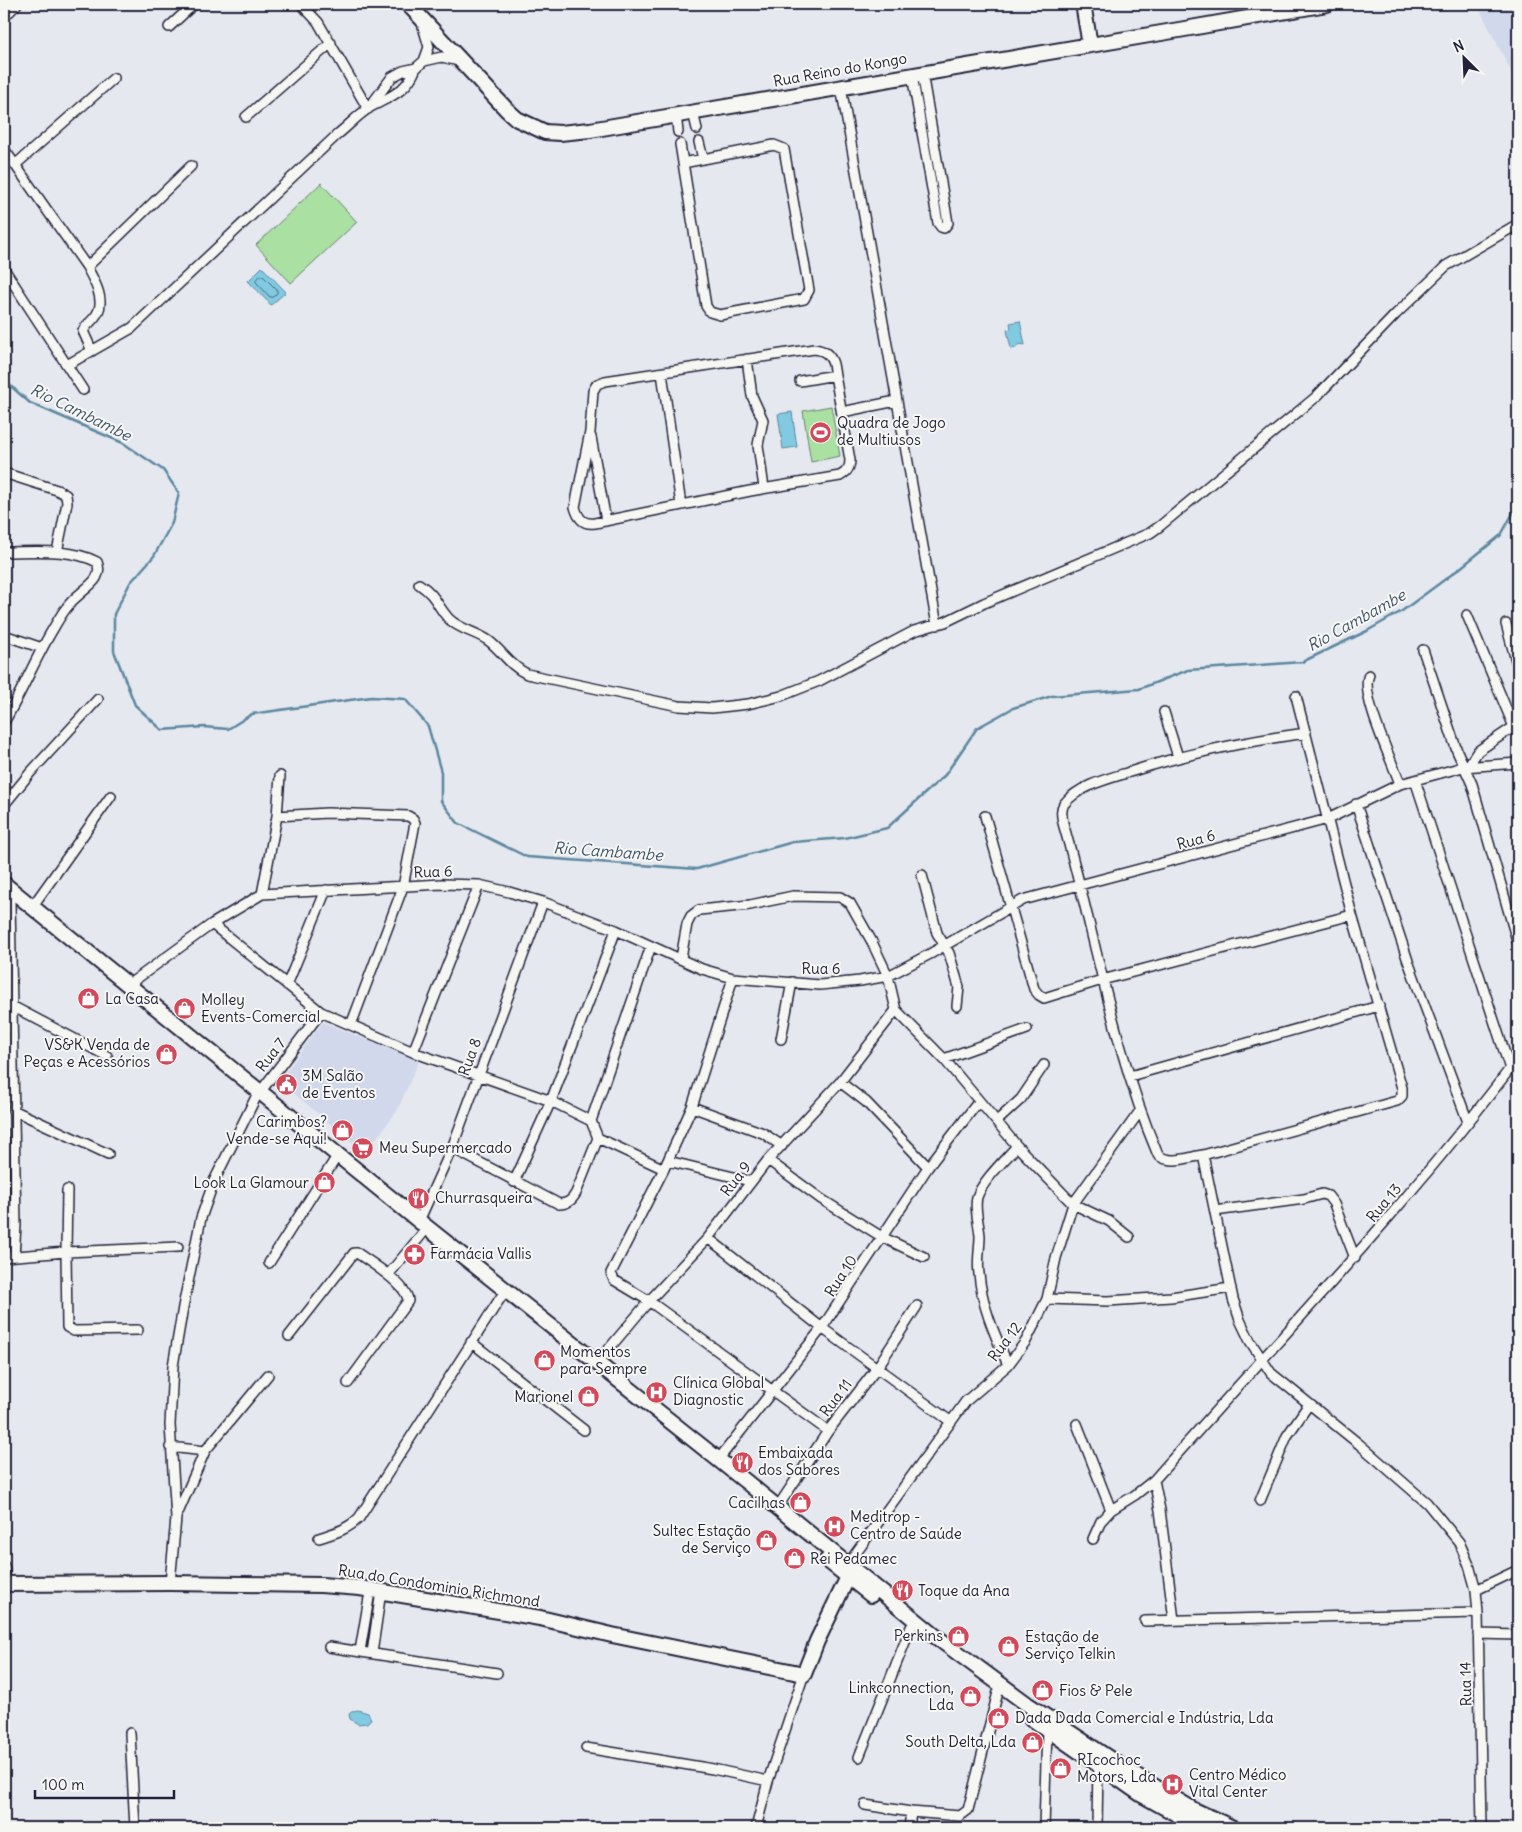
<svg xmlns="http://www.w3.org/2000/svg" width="1522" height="1832" font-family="Delius,sans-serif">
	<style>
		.built { fill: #d1d8eb }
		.green { fill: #aae0a2; stroke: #66816e }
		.water { fill: #81cae1; stroke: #5b879f }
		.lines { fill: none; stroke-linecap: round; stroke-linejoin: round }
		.shore { stroke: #48657d; stroke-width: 1 }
		.stream { stroke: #5b879f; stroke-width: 2.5 }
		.street-casing { stroke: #22223b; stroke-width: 12 }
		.secondary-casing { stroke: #22223b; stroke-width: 18 }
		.street { stroke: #f6f6f2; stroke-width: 9 }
		.secondary { stroke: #f6f6f2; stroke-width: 14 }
		.labels { text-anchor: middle; stroke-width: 4; stroke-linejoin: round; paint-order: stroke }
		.street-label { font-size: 15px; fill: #22223b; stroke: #f6f6f2 }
		.poi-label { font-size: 15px; fill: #22223b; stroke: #f6f6f2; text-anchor: start }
		.water-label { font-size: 16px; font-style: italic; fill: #3e546d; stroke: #f6f6f2 }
	</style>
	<rect width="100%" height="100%" fill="#e5e8ef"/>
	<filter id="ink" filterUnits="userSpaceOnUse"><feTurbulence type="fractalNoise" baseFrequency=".02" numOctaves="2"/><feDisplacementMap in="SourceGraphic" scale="10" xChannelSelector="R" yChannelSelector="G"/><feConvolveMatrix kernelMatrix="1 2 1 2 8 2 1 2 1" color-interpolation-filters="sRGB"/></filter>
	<g filter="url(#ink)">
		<path class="built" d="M1477,4H1518V85Z
			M323,1022L419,1061L397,1111L365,1153L279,1081Z"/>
		<path class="green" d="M321,183L357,222L291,283L256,245Z
			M831,406L840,456L811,462L803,411Z"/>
		<path class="water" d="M262,267L286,292L271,305L248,281Z
			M1020,321L1025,345L1019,344L1016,348L1011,349L1007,330L1011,329L1010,323Z
			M792,412L797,447L783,449L778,414Z
			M358,1710L368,1713L371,1719L367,1723L358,1724L350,1719L349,1714L353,1711Z"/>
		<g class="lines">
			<path class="shore" d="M260,276H263L277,290V293L273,297H270L256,282V280Z"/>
			<path class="stream" d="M4,380L30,403L123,443L163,470L179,493L172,523L154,556L130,583L114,614V651L135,705L162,730L204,727L228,729L252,714L371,697L405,699L428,726L441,772V801L458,823L527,857L697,869L793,842L845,838L887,828L945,775L977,728L1013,708L1052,696L1139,689L1188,670L1302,662L1367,631L1402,611L1459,569L1501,535L1518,504"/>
			<defs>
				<path id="street" d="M301,4L318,22L368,109
					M4,17L17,4
					M422,23L429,47L424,61
					M169,27L194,4
					M912,75L938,223L941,227L944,228L948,223L922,73
					M841,87L937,625
					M368,109L392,77L403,71L416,68L424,61L442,57L459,61
					M693,112L697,129
					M676,114L678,132
					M246,117L331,43
					M699,142L703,159
					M680,144L706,306L710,312L720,315L804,299L809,290L784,149L774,145L683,163
					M4,149L87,267C93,279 105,298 98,312C95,319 87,324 83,331L92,351
					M15,165L114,78
					M87,267L191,166
					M4,269L83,390
					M814,349C824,350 830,354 833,364L850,460C850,468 847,472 840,476L750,491L595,523C583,525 578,518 575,507L590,432L593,391L597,384L605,381Z
					M747,359L752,396L763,420L758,445L764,488
					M67,365L132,328L338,134C348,126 358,115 369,108C390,96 406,93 416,68
					M662,373L681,505
					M800,381L835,375
					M842,412L896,401
					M591,437L606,521
					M4,473L57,490L66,495L67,503L57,552
					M4,552C34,552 70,548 97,562C103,577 91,584 81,593C68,603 61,615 53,629C35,659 22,692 4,722
					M419,584C437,596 436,605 449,619C460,630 477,632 489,641C503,652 510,666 527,674L679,706L712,708L748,704L781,696L819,681L914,631L945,622L984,603L1150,533L1160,526L1316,397L1396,314L1446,266L1518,224
					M1467,615L1514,727
					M1506,624L1518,668
					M4,635L42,648
					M1423,650L1457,751L1472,784L1518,944
					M1369,675C1359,693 1393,763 1400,784
					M1296,696L1352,915L1402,1088V1096L1397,1101L1203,1155C1189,1157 1170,1165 1158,1155C1113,1049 1095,933 1063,823C1062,816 1060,810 1064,804C1079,785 1111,778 1133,771C1189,753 1247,741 1306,733
					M1164,712L1178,757
					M1468,766L1478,751L1518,724
					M1415,780L1510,1069
					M1356,804L1408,961L1468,1122
					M4,805L30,773L98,699
					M277,816L327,813L408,816L413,819L415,823L403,887L351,1025
					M985,816L1034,989L1039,995L1044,998L1102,980L1352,915
					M922,875L937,933L949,953L959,987L957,1006
					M262,894L277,816L280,776
					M10,901L16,1225L14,1256
					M32,907L111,796
					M212,924L321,1012L413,1052L551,1101L591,1121
					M651,946L591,1121L598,1138L664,1169
					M681,958L687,924L691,916L699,910L750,905L793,896L840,897L850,903L871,940L888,976L896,1010L944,1059L1017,1146L1073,1204L1109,1221L1129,1237
					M733,978L692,1107L664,1169L611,1273L614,1280L649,1301L828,1431
					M128,985L212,924L262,894L442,884L479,885L509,892L543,902L616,930L702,969L733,978L820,985L860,981L888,976L930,954L1023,900L1328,819L1400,784L1463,767L1518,763
					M287,985L326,890
					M12,1006L107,1056
					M781,1039L792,982
					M413,1052L479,885
					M944,1059L1027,1029
					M1130,1076L1379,1006
					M840,1082L866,1102L928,1167
					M261,1091L321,1012
					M692,1107L763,1133L782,1146
					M13,1110L108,1154
					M997,1121L1021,1099L1044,1065
					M452,1148L559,1204C568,1204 572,1200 576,1193L598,1138
					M1203,1155L1233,1299L1240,1320L1250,1341L1271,1373L1359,1444L1427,1503L1459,1542L1469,1565L1476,1590L1478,1613L1482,1828
					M768,1160L821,1199L882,1237L924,1257
					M668,1161L750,1181
					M514,1182L551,1101L616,930
					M67,1190L66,1252L67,1327L74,1331L138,1330
					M1215,1211L1304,1199L1322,1194L1328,1196L1334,1204L1355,1258
					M419,1221L452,1148L543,902
					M708,1238L822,1328L950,1421
					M4,1257L66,1252L178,1247
					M269,1263L334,1161
					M388,1275L423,1233
					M1047,1299L1108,1301L1171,1297L1231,1288
					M289,1336L354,1253H357C370,1262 408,1285 408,1301L348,1383
					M471,1342L584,1430
					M597,1363L649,1301L708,1238L768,1160L840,1082L896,1010
					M1008,1365C995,1335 982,1307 979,1274C977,1261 980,1248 980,1236C979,1223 974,1209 977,1197C983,1180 1005,1160 1017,1146
					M1077,1424L1111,1510
					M170,1447L205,1451
					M718,1460L822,1328L928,1167L979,1101
					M1154,1480L1160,1510L1174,1620
					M1260,1501L1287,1436L1309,1404
					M777,1508L828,1431L877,1368L917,1306
					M177,1515L205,1451L268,1375
					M319,1538C334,1533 347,1530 359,1518L501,1297
					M1093,1539L1101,1521L1111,1510L1135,1495L1154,1480C1277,1341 1406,1207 1518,1058
					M848,1564L966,1401L1008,1365L1026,1341L1047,1299L1056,1258L1073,1204L1140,1111
					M4,1566L6,1584
					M170,1583L176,1518L170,1425L173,1366L183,1307L201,1218L214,1181L256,1097
					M1476,1590L1518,1570
					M1145,1621L1478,1613
					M1478,1634L1518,1635
					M329,1647L497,1673
					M360,1651L369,1598
					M372,1653L380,1598
					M130,1733L135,1828
					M586,1748L713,1769L768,1781
					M859,1757L911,1627
					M865,1805L911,1812L960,1816L968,1810L998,1692
					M756,1828L768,1781L804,1674
					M909,1828L911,1812
					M1044,1828L1047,1729
					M1097,1828L1098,1764"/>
				<path id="secondary" d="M408,4L507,110L517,119L545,132L560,133L590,130L1179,30L1327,4
					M1083,4L1090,45
					M4,884L419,1221L744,1480L935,1636L1027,1704L1125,1769L1194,1810L1233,1828
					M827,1560L871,1595
					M4,1584L170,1583L321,1585L360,1588L540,1618L612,1635L804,1674L817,1641L848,1577
					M1031,1718L1142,1795L1187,1820L1206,1828"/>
			</defs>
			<use href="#street" class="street-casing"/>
			<use href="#secondary" class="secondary-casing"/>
			<use href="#street" class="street"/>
			<use href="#secondary" class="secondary"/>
		</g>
	</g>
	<defs>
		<symbol id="stadium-disc" viewBox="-11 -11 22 22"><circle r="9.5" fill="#d1495b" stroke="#f6f6f2"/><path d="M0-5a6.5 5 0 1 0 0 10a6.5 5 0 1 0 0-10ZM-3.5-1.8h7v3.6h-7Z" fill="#fff"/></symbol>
		<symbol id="shop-disc" viewBox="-11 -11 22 22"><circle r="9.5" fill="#d1495b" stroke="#f6f6f2"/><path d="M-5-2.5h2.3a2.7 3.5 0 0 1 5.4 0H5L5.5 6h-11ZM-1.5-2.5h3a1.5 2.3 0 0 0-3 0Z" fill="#fff"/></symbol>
		<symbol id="civic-disc" viewBox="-11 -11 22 22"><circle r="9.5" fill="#d1495b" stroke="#f6f6f2"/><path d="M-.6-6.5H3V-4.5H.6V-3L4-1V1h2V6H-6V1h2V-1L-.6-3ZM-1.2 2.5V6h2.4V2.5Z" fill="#fff"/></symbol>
		<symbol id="supermarket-disc" viewBox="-11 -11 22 22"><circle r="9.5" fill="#d1495b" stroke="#f6f6f2"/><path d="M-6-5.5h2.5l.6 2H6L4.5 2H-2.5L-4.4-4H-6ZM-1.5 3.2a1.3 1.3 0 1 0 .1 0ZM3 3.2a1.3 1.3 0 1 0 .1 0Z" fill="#fff"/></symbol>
		<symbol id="restaurant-disc" viewBox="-11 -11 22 22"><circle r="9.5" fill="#d1495b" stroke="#f6f6f2"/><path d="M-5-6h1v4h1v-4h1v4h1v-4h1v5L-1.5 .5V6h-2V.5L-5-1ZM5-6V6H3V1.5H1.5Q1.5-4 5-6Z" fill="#fff"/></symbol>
		<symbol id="pharmacy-disc" viewBox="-11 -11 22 22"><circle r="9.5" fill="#d1495b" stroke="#f6f6f2"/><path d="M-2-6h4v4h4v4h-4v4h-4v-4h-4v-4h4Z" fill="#fff"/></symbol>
		<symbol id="hospital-disc" viewBox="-11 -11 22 22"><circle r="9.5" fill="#d1495b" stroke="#f6f6f2"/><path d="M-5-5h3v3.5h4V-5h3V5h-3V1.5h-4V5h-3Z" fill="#fff"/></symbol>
	</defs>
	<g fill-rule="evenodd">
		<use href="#stadium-disc" x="808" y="420" width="25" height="25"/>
		<use href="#shop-disc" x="76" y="986" width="25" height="25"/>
		<use href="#shop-disc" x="172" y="996" width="25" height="25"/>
		<use href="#shop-disc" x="154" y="1042" width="25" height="25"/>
		<use href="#civic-disc" x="274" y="1072" width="25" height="25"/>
		<use href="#shop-disc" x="330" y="1118" width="25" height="25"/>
		<use href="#supermarket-disc" x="350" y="1136" width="25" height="25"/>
		<use href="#shop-disc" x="312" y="1170" width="25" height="25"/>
		<use href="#restaurant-disc" x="406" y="1186" width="25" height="25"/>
		<use href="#pharmacy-disc" x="402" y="1242" width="25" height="25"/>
		<use href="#shop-disc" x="532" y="1348" width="25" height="25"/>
		<use href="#hospital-disc" x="644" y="1380" width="25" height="25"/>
		<use href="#shop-disc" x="576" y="1384" width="25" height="25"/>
		<use href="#restaurant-disc" x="730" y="1450" width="25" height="25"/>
		<use href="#shop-disc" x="788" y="1490" width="25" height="25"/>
		<use href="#hospital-disc" x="822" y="1514" width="25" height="25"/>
		<use href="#shop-disc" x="754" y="1528" width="25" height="25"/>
		<use href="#shop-disc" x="782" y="1546" width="25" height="25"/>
		<use href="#restaurant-disc" x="890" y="1578" width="25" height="25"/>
		<use href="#shop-disc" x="946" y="1624" width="25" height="25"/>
		<use href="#shop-disc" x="996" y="1634" width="25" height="25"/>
		<use href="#shop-disc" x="1030" y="1678" width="25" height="25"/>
		<use href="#shop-disc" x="958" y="1684" width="25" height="25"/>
		<use href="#shop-disc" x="986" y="1706" width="25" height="25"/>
		<use href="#shop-disc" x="1020" y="1730" width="25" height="25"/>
		<use href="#shop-disc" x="1048" y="1756" width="25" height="25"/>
		<use href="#hospital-disc" x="1160" y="1772" width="25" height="25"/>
	</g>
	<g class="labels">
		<g class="street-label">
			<text transform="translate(840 70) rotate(-10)" y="5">Rua Reino do Kongo</text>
			<text transform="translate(1196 840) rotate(-15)" y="5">Rua 6</text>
			<text transform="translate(433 872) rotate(-2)" y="5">Rua 6</text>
			<text x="821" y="974">Rua 6</text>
			<text transform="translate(271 1055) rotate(-52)" y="5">Rua 7</text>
			<text transform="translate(470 1057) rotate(-70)" y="5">Rua 8</text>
			<text transform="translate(736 1179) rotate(-52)" y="5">Rua 9</text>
			<text transform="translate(1384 1203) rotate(-50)" y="5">Rua 13</text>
			<text transform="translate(841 1276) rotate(-57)" y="5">Rua 10</text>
			<text transform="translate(1005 1342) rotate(-53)" y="5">Rua 12</text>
			<text transform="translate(836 1398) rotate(-53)" y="5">Rua 11</text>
			<text transform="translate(439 1586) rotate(9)" y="5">Rua do Condominio Richmond</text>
			<text transform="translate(1466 1684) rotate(-91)" y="5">Rua 14</text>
		</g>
		<g class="poi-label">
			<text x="837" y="428">Quadra de Jogo<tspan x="837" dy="17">de Multiusos</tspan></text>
			<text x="105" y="1004">La Casa</text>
			<text x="201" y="1005">Molley<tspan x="201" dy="17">Events-Comercial</tspan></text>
			<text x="150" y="1050" text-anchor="end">VS&amp;K Venda de<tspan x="150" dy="17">Peças e Acessórios</tspan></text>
			<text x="302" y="1081">3M Salão<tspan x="302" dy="17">de Eventos</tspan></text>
			<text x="327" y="1127" text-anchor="end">Carimbos?<tspan x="327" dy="17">Vende-se Aqui!</tspan></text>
			<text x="379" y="1153">Meu Supermercado</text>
			<text x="309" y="1188" text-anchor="end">Look La Glamour</text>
			<text x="435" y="1203">Churrasqueira</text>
			<text x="430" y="1259">Farmácia Vallis</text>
			<text x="560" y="1357">Momentos<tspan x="560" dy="17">para Sempre</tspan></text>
			<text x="673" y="1388">Clínica Global<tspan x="673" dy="17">Diagnostic</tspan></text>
			<text x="573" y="1402" text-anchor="end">Marionel</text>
			<text x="758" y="1458">Embaixada<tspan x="758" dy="17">dos Sabores</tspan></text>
			<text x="785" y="1508" text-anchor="end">Cacilhas</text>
			<text x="850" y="1522">Meditrop -<tspan x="850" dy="17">Centro de Saúde</tspan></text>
			<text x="751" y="1536" text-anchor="end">Sultec Estação<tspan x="751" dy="17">de Serviço</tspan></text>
			<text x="810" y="1564">Rei Pedamec</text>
			<text x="918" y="1596">Toque da Ana</text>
			<text x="943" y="1641" text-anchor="end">Perkins</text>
			<text x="1025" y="1642">Estação de<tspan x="1025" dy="17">Serviço Telkin</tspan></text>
			<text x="954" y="1693" text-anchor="end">Linkconnection,<tspan x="954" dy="17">Lda</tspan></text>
			<text x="1059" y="1696">Fios &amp; Pele</text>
			<text x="1015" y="1723">Dada Dada Comercial e Indústria, Lda</text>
			<text x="1016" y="1747" text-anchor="end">South Delta, Lda</text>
			<text x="1077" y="1765">RIcochoc<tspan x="1077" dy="17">Motors, Lda</tspan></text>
			<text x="1189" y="1780">Centro Médico<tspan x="1189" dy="17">Vital Center</tspan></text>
		</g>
		<g class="water-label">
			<text transform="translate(81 412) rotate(26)" y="6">Rio Cambambe</text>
			<text transform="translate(1356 620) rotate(-29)" y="6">Rio Cambambe</text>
			<text transform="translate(608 851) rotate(4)" y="6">Rio Cambambe</text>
		</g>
	</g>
	<rect width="1522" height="1832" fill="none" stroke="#f6f6f2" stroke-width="20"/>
	<rect x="10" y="10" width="1502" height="1812" fill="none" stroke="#22223b" stroke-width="2" filter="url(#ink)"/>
	<g transform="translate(1464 58) rotate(336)" stroke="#f6f6f2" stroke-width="4" paint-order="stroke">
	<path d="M0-4L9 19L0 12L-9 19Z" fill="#22223b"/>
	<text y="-8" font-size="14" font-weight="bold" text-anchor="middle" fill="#22223b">N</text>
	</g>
	<path d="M35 1790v8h139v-8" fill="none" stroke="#22223b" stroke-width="2.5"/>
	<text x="42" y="1790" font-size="15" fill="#22223b" stroke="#f6f6f2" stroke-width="4" paint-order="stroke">100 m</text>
</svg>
